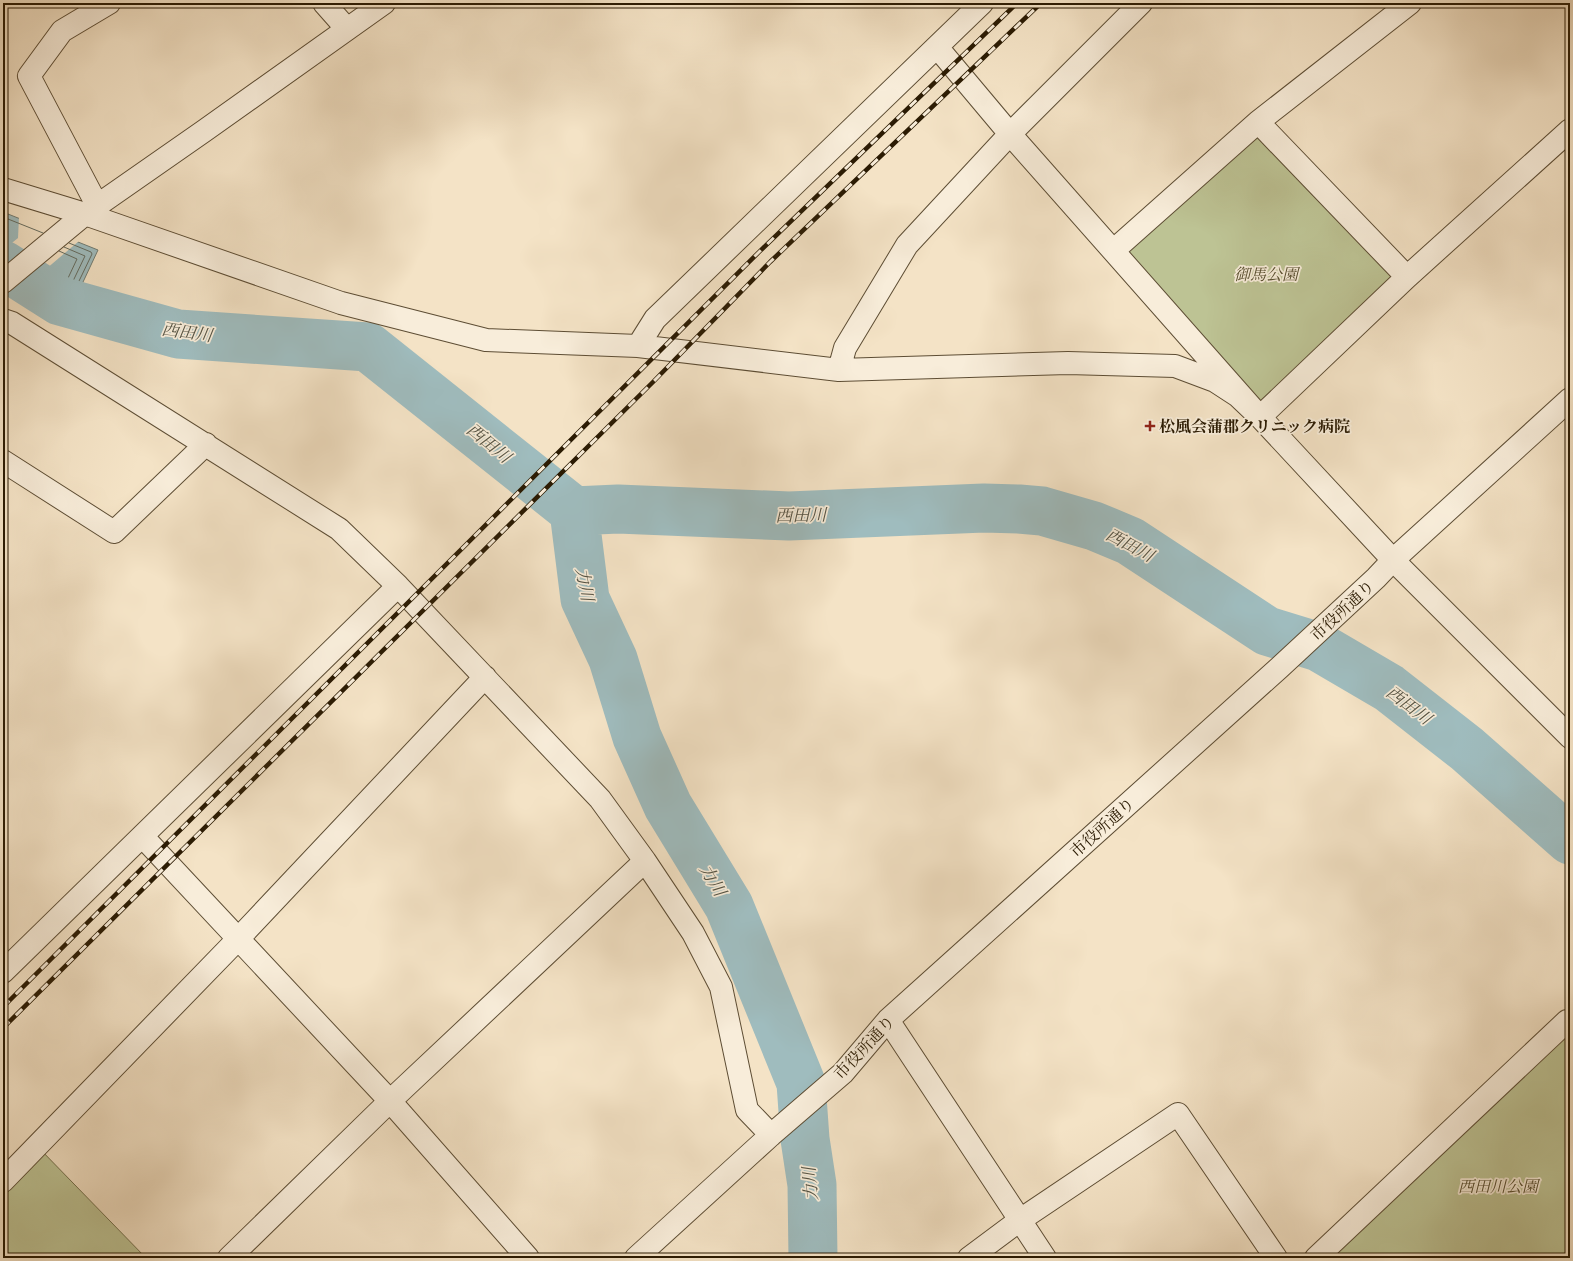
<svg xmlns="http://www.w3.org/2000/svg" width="1573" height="1261" font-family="'IM FELL English','Noto Serif JP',serif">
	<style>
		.green { fill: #bdc394; stroke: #746f4c }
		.water { fill: #9fbcbe; stroke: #717c73 }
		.pier { fill: #f4e3c6 }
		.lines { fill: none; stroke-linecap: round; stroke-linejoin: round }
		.shore { stroke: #656c60; stroke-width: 1 }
		.river { stroke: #9fbcbe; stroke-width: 49 }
		.minor-casing { stroke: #5d4d34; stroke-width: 24 }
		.minor { stroke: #f8edda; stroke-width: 22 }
		.rail-casing { stroke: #2b1b03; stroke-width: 4.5 }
		.rail { stroke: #f8edda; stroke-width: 3; stroke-dasharray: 9; stroke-linecap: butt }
		.poi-dot { fill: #8f2418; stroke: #f8edda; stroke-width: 1.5 }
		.labels { text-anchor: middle; stroke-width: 3.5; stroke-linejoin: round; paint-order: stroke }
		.park-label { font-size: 16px; font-style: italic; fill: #574d2e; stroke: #f8edda }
		.poi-label { font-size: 16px; font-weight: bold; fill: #2b1b03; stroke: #f8edda; text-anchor: start }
		.street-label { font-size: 16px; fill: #2b1b03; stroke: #f8edda }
		.water-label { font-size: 17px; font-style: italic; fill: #545344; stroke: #f8edda }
	</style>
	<rect width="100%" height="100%" fill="#f4e3c6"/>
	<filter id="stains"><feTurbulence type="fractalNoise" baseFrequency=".005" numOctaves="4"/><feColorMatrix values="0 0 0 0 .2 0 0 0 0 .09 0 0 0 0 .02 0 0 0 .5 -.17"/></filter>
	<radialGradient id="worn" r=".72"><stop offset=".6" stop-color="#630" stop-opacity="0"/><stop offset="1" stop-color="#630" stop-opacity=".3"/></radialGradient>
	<path class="green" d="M1258,122L1407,277L1260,417L1114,250Z
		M1570,1021V1258H1316Z
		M37,1146L146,1258H3V1181Z"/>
	<path class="water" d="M3,212L98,250L69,312L3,289Z"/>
	<path class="pier" d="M19,217L79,241L19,292V297L3,291V250L18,238Z"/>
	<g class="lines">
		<path class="shore" d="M3,217L43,233
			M24,281L61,293L77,259L59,251
			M18,285L64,300L85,256L64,247
			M14,289L67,306L92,254L91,252L69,243"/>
		<path class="river" d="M3,265L60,301L178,334L368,347L574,511L618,509L789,516L984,508L1019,509L1042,511L1094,526L1130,541L1267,631L1319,647L1389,688L1467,749L1570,840
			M574,511L585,599L613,659L637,737L668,806L729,906L801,1083L805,1139L812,1185L813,1258"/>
		<defs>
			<path id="minor" d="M324,3L347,29
				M937,47L1010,134L1260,417L1393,560L1570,737
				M1258,122L1407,277
				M3,189L85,214L341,303L486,340L638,346L839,370L1068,363L1175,366L1215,381L1238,396L1260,417
				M97,205L29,76L62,31L109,3
				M1114,250L1258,122L1410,3
				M3,282L85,214L204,131L384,3
				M3,320L12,323L339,529L398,586L600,799L645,861L693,933L721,987L747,1110L771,1135
				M638,346L655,319L982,3
				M839,370L845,348L907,245L1010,134L1141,3
				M1260,417L1407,277L1570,130
				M3,461L114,532L206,444
				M143,837L390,1101L528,1258
				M3,972L398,586
				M888,1020L1045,1258
				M3,1181L239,938L485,677
				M229,1258L390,1101L645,861
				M636,1258L771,1135L843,1073L888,1020L1279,668L1376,578L1393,560L1570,399
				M969,1258L1020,1220L1178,1114L1276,1258
				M1316,1258L1567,1021H1570"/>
		</defs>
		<use href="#minor" class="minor-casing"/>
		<use href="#minor" class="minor"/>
		<defs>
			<path id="rail" d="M3,1007L759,252L1017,3
				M3,1028L654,381L770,262L1041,3"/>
		</defs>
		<use href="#rail" class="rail-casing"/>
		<use href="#rail" class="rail"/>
	</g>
	<path class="poi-dot" d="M1148 420h4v4h4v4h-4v4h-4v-4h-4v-4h4z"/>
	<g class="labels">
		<g class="park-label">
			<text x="1266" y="280">御馬公園</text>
			<text x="1498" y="1192">西田川公園</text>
		</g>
		<g class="poi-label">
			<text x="1159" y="432">松風会蒲郡クリニック病院</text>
		</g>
		<g class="street-label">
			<text transform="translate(1342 610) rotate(-43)" y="6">市役所通り</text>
			<text transform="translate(1102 827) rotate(-42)" y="6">市役所通り</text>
			<text transform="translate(864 1047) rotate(-47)" y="6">市役所通り</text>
		</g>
		<g class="water-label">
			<text transform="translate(187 332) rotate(8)" y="6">西田川</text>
			<text transform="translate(489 443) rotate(39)" y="6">西田川</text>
			<text transform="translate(801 515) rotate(-1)" y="6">西田川</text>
			<text transform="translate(1130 545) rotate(28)" y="6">西田川</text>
			<text transform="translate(585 584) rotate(79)" y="6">力川</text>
			<text transform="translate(1409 705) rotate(37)" y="6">西田川</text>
			<text transform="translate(713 880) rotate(59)" y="6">力川</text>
			<text transform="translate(810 1184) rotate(-95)" y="6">力川</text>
		</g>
	</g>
	<rect width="1573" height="1261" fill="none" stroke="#f4e3c6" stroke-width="16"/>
	<rect x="4" y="4" width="1565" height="1253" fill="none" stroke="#2b1b03" stroke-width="2"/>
	<rect x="8" y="8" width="1557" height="1245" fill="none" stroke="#2b1b03"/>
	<rect width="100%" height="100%" filter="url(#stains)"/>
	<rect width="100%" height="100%" fill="url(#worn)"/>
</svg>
